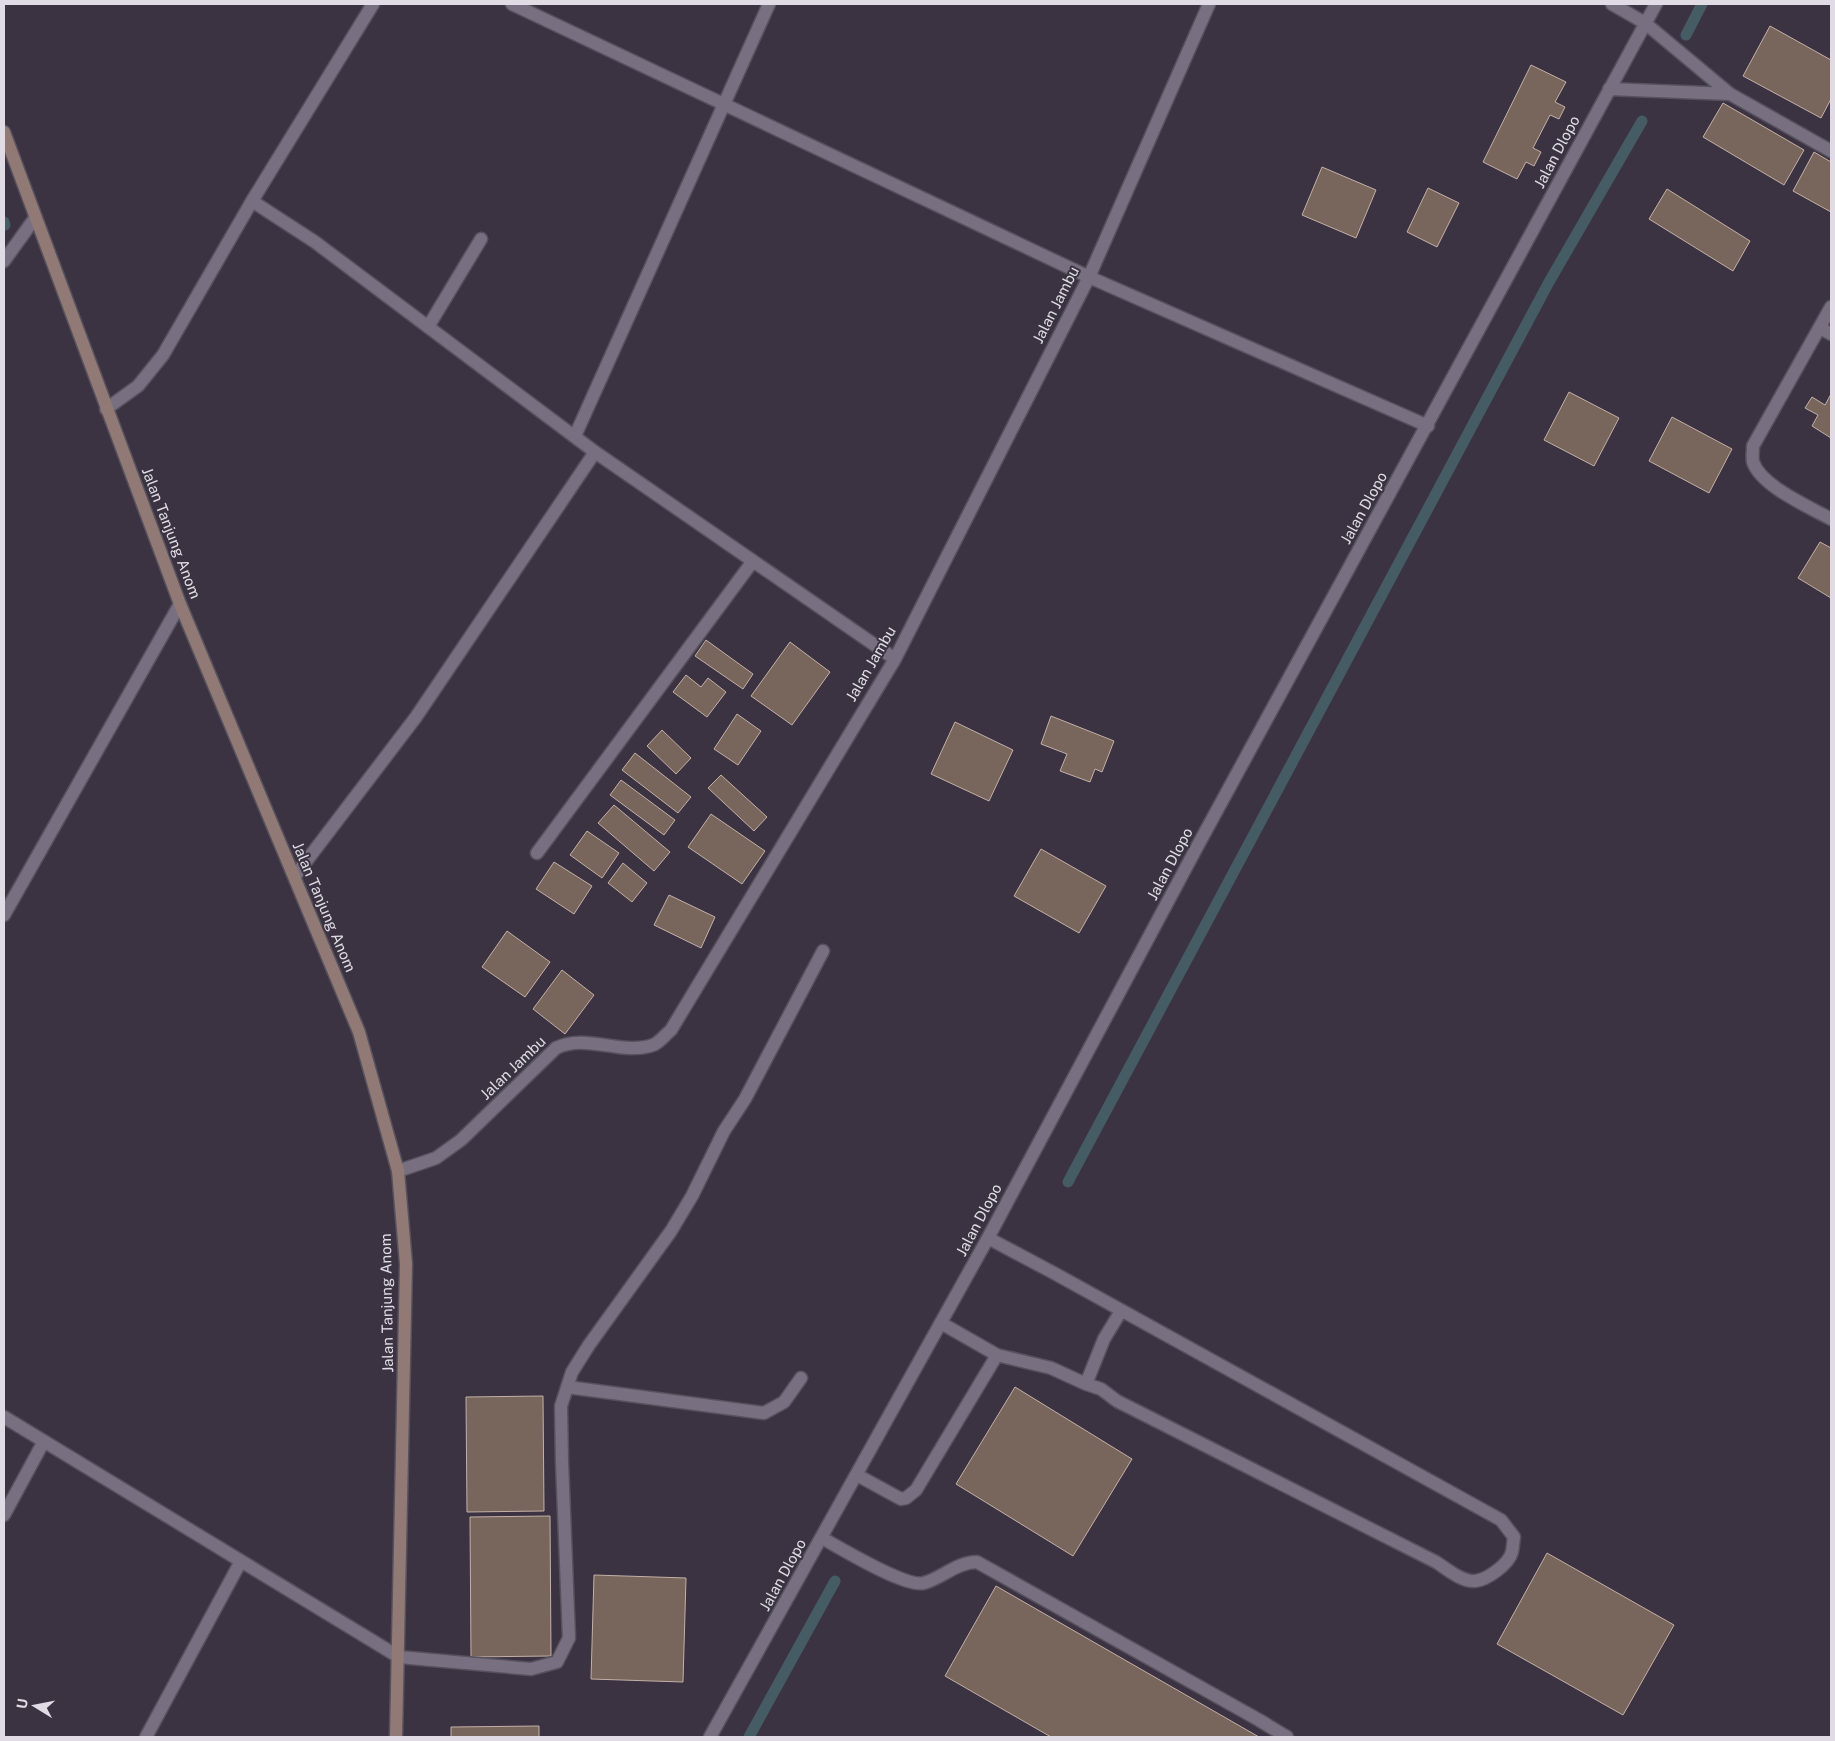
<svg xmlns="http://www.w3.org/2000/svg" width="1835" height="1741" font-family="'Public Sans',sans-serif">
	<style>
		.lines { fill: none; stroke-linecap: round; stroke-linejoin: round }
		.stream { stroke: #465c65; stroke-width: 11 }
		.building { fill: #78665d; stroke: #c4b0a7 }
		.service-casing { stroke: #57515d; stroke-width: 15 }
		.minor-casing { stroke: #57515d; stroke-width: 15 }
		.tertiary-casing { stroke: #57515d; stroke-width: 15 }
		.secondary-casing { stroke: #57515d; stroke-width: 15 }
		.service { stroke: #787080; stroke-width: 12 }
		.minor { stroke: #787080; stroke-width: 12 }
		.tertiary { stroke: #787080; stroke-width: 12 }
		.secondary { stroke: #917a75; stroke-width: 12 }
		.labels { text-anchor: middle; stroke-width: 4; stroke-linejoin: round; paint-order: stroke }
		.street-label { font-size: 15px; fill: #e0dbe4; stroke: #3b3342 }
	</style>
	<rect width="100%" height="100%" fill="#3b3342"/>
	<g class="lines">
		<path class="stream" d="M1686,35L1702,4
			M4,222L5,225
			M1068,1182L1549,282L1642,121
			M749,1737L835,1581"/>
	</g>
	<path class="building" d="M1770,26L1831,60V99L1821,118L1743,76Z
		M1531,65L1566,82L1555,102L1565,107L1559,119L1550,115L1533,148L1541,152L1534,166L1526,162L1517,179L1483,162Z
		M1723,103L1804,150L1784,185L1703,137Z
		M1814,152L1831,162V212L1793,191Z
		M1322,167L1376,190L1356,238L1302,215Z
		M1428,188L1459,203L1437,247L1407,232Z
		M1667,189L1750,241L1733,271L1649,219Z
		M1569,392L1619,418L1594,466L1544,440Z
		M1831,394V438L1812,426L1818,415L1805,408L1812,397L1825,405Z
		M1672,417L1732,449L1709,493L1649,461Z
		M1820,542L1831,548V598L1798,578Z
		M706,640L753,674L743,689L695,656Z
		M790,642L830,672L792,725L751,696Z
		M686,675L701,687L708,678L726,692L707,717L673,692Z
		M737,714L761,731L738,765L714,749Z
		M1051,716L1114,741L1102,772L1095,769L1090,782L1060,771L1067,754L1041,744Z
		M955,722L1013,750L989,801L931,774Z
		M662,730L691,758L676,774L647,746Z
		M635,753L691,797L678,813L622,770Z
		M721,775L767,817L754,831L708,788Z
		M621,780L675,820L664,835L610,795Z
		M614,805L670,852L654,871L598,823Z
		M711,814L765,851L742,884L688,847Z
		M587,831L619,853L602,878L570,855Z
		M1041,849L1106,886L1079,933L1014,896Z
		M554,862L592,886L574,914L536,889Z
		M623,863L647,883L632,902L608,883Z
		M669,895L715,917L701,948L654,925Z
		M507,931L550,962L525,997L482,967Z
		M562,970L594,995L565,1034L533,1009Z
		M1015,1387L1132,1459L1073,1556L956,1484Z
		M543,1396L544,1511L467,1512L466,1397Z
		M550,1516L551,1656L471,1657L470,1517Z
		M1547,1553L1674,1625L1623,1715L1497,1644Z
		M594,1575L686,1578L683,1682L591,1679Z
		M996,1586L1259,1737H1051L945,1676Z
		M539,1726V1737H451V1727Z"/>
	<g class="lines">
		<defs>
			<path id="service" d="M988,1238L1052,1272L1501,1520L1514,1537C1513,1542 1513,1548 1512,1552C1509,1564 1487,1580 1475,1581C1462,1582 1447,1569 1436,1562L1117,1401L1101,1389L1086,1384L1104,1339L1121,1311
				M941,1323L997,1355L1051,1368L1086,1384
				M567,1387L764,1413L784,1402L801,1378
				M857,1475L901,1499L906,1498L916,1490L997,1355
				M822,1538C840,1548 906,1588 924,1583C942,1578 957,1562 977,1562L1259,1720L1287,1737
				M399,1657L531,1669L557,1662L569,1638L562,1462L561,1406L572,1372L589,1345L671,1231L692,1196L724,1131L745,1099L823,951"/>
			<path id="minor" d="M512,4L1089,277L1428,426
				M1612,4L1645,23L1730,94L1831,151
				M1609,89L1730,94
				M252,201L315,242L595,452L895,659
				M4,261L35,218
				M1831,307L1753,446C1753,451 1752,458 1753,462C1761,486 1809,507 1831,519
				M428,327L481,239
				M1820,328L1831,334
				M106,409L138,386L163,355L252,201L373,4
				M575,436L769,4
				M537,853L753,561
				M295,876L416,717L595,452
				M4,915L180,604
				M398,1171L436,1158L461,1140L556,1048C587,1033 621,1056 653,1045C659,1043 665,1035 671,1030L895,659L1089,277L1209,4
				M4,1417L399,1657
				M4,1515L44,1441
				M146,1737L241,1561"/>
			<path id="tertiary" d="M710,1737L988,1238L1197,847L1656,4"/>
			<path id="secondary" d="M4,132L180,604L359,1032L398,1171L406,1264L396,1737"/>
		</defs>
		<use href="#service" class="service-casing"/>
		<use href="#minor" class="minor-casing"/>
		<use href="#tertiary" class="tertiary-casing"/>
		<use href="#secondary" class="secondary-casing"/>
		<use href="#service" class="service"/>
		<use href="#minor" class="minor"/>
		<use href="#tertiary" class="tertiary"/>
		<use href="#secondary" class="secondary"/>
	</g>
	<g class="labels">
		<g class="street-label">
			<text transform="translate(1557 152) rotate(-62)" y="5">Jalan Dlopo</text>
			<text transform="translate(1056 305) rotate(-63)" y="5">Jalan Jambu</text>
			<text transform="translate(1364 508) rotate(-61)" y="5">Jalan Dlopo</text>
			<text transform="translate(171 533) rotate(69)" y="5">Jalan Tanjung Anom</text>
			<text transform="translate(871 664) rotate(-60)" y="5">Jalan Jambu</text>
			<text transform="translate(1170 864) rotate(-62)" y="5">Jalan Dlopo</text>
			<text transform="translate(324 907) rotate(67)" y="5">Jalan Tanjung Anom</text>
			<text transform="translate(513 1068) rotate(-44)" y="5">Jalan Jambu</text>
			<text transform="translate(979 1220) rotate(-62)" y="5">Jalan Dlopo</text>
			<text transform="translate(387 1303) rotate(-91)" y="5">Jalan Tanjung Anom</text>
			<text transform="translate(783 1575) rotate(-61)" y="5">Jalan Dlopo</text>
		</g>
	</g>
	<rect width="1835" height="1741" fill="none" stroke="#e0dbe4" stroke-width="10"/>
	<g transform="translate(35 1706) rotate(280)" stroke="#3b3342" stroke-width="4" paint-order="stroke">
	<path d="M0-4L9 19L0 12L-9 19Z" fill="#e0dbe4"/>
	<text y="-8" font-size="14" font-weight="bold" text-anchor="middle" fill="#e0dbe4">U</text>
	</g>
</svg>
